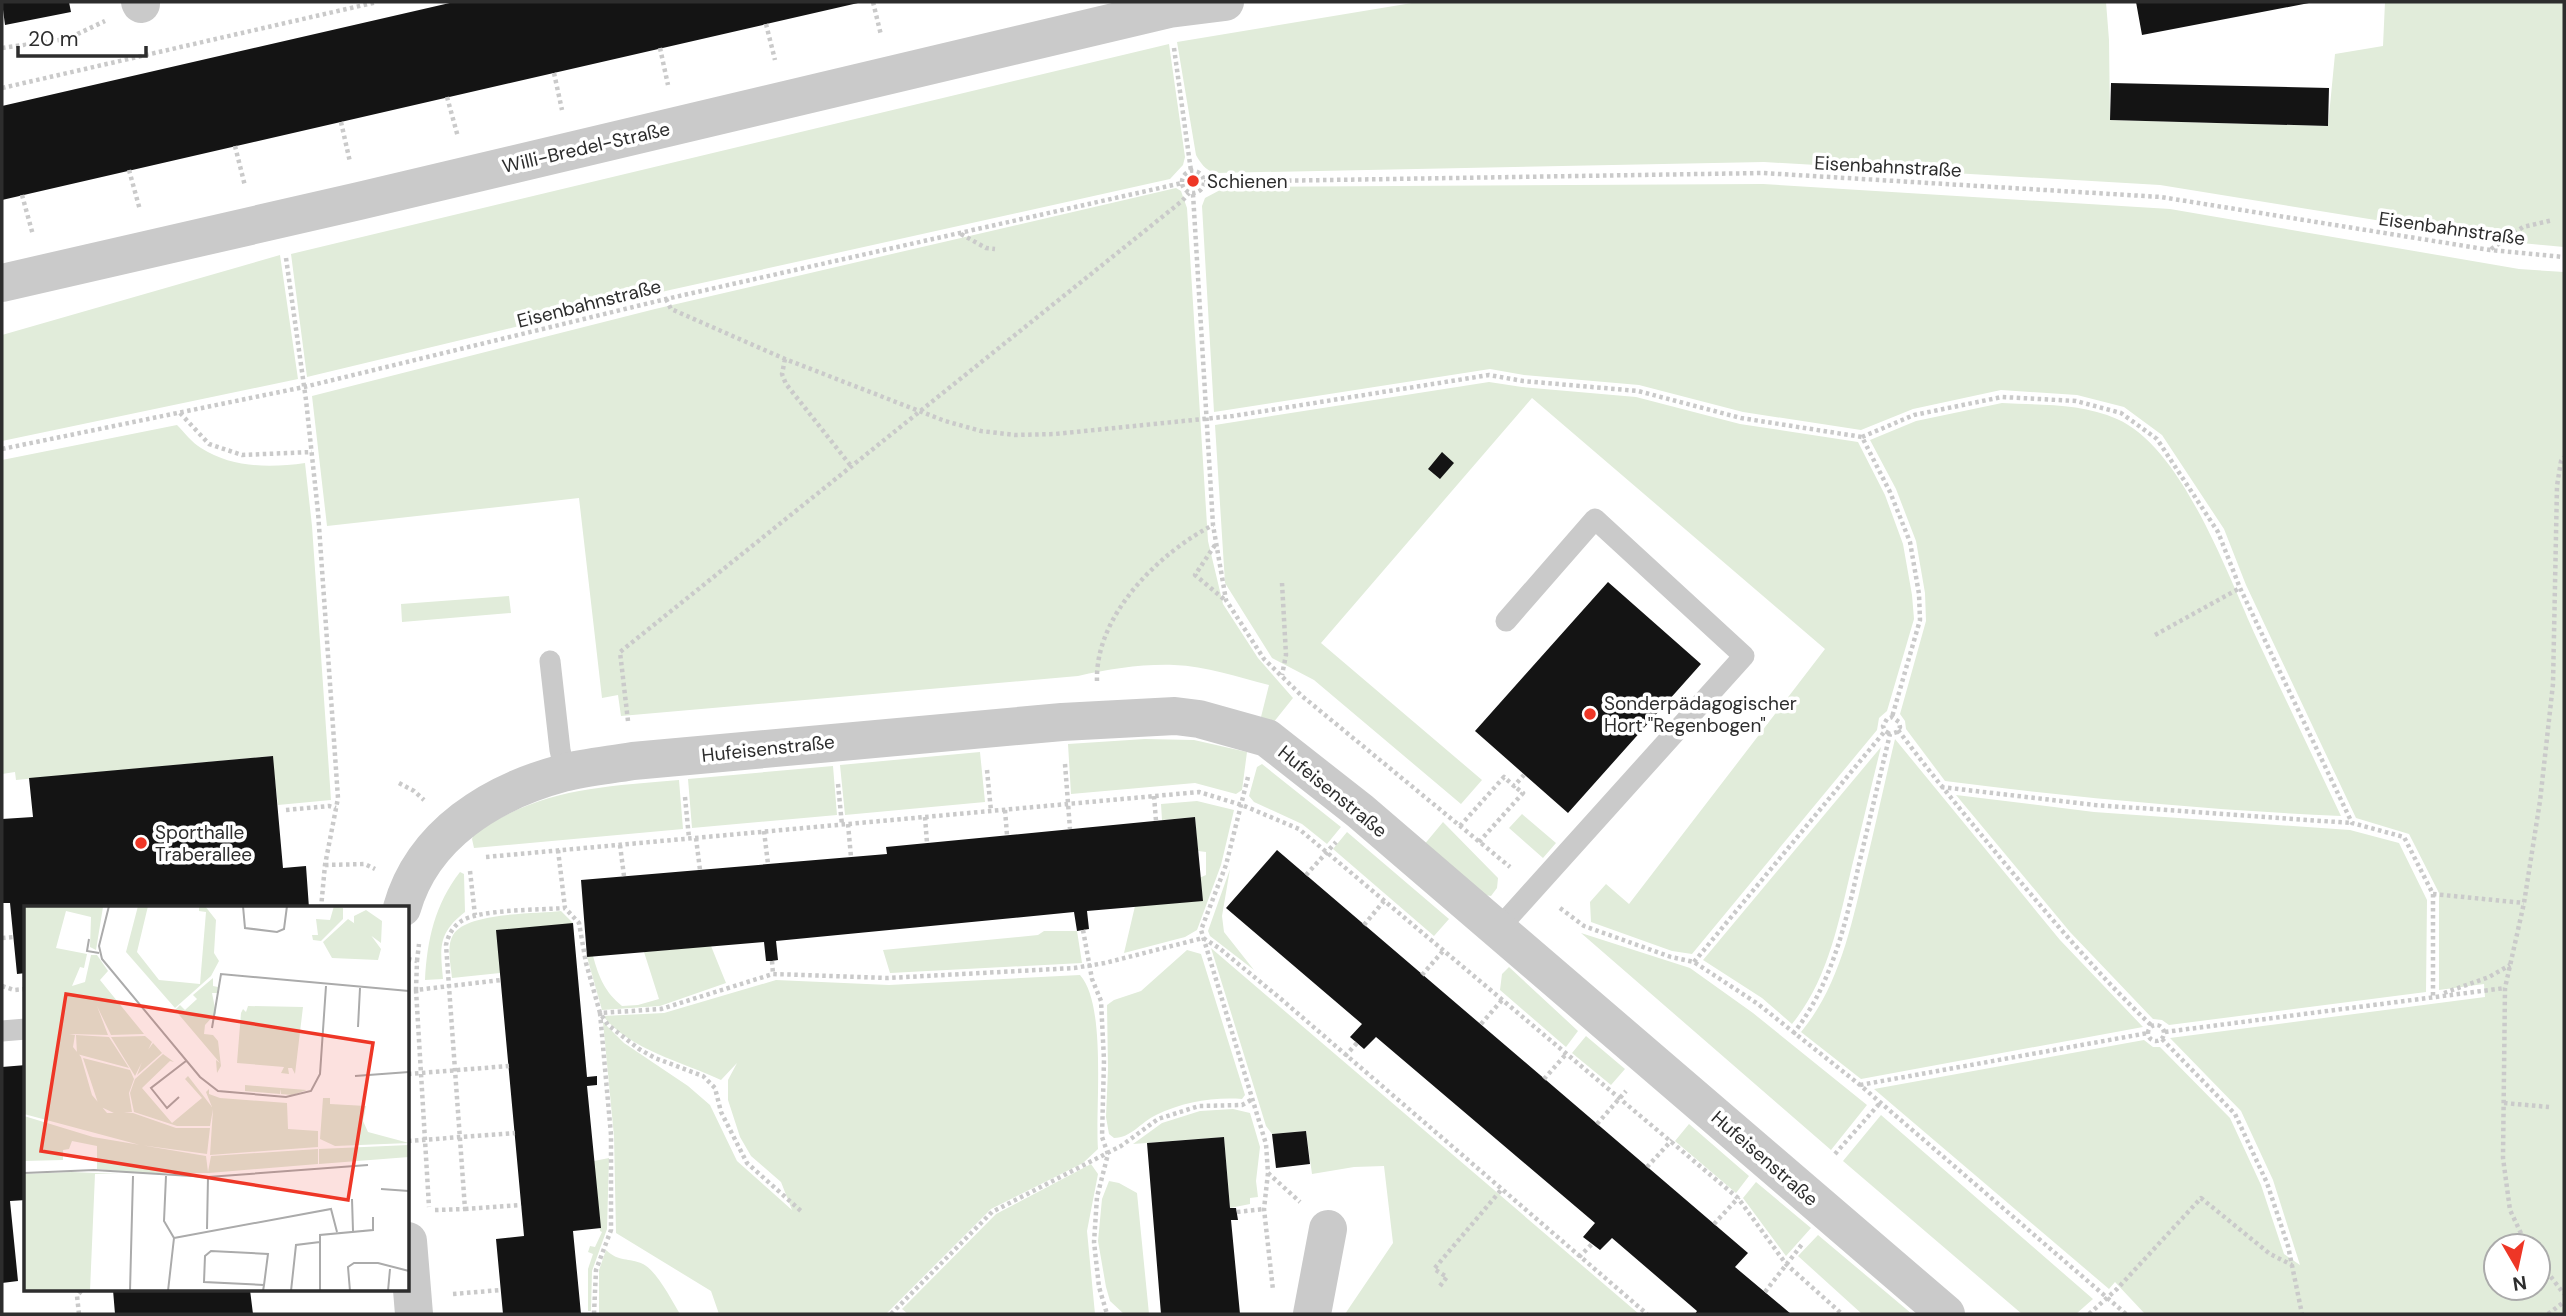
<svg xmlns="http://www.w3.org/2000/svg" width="2566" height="1316" font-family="'DM Sans',sans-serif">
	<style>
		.green { fill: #e1ecda; fill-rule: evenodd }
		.building { fill: #141414 }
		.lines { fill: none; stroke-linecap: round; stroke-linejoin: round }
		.path { stroke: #cacaca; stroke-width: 4.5; stroke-dasharray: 3.5 3.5; stroke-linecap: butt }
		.lane { stroke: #cacaca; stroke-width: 21 }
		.street { stroke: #cacaca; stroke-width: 38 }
		.poi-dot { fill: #ee3626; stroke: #fff; stroke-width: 2.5 }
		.labels { text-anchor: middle; stroke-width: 7; stroke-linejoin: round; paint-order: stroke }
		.street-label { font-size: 19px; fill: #2d2d2d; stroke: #fff }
		.poi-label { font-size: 19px; fill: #2d2d2d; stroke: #fff; text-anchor: start }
		.inset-road { fill: none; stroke: #ababab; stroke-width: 2 }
		.view { fill: #ee3626; fill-opacity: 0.15; stroke: #ee3626; stroke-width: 3.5 }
		.inset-edge { fill: none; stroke: #2d2d2d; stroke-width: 3.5 }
	</style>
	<rect width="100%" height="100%" fill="#fff"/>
	<path class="green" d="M1418,2H2106L2109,40L2110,120L2328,126L2335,54L2383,46L2385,2H2564V247L2511,242L2160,185L1764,162L1214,173C1205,169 1201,164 1196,155L1177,42Z
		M1169,44L1185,157L1183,165L1170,179L670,290L307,377L291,254Z
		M1763,184L2170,209L2519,269L2564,272V1314H2145L2115,1282L2109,1289L1874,1089L2144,1040L2153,1047H2160L2230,1118L2261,1185L2284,1254L2300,1265L2273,1180L2241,1111L2170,1038L2485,997L2484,984L2439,990V893L2409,834L2356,818L2246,585L2224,529L2162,435L2124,407L2077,395L2001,390L1913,409L1861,430L1743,412L1639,385L1524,375L1490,369L1214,412L1202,206L1205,198L1222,189L1221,187ZM2496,1246H2538V1288H2496Z
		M1176,188L1181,191L1187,208L1208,541L1223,604L1258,658L1293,698L1273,723L1261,717L1269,685C1238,677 1206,666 1174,665C1141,664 1110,669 1078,676L621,716L618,695L602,698L579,498L327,526L312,396L655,309Z
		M280,255L298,379L2,441V335Z
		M1489,382L1522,387L1636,397L1740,424L1858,442L1885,495L1903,544L1912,595L1914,619L1887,711L1879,718L1877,730L1692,954L1672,951L1591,922L1590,902L1606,884L1629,904L1825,649L1532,398L1321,643L1482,780L1461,804L1314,680L1272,658L1225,583L1215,425Z
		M2002,403C2040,405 2082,403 2117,419C2183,448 2228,576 2257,639C2285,698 2313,757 2341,816C2209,810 2076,798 1945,781L1906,729L1905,721L1900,714L1926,621L1925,593L1916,541L1896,489L1870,440L1916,421Z
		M177,425C184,432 192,443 201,448C232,468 270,468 305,463L312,526L331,800L278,805L272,756L16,780L15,772L2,774V460Z
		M509,596L511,613L402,622L401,604Z
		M1145,739L1194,740L1247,752L1242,790L1236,794L1195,783L1071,794L1068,744Z
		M1895,739L2060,940L2143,1027L1861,1079L1801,1032C1840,985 1852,923 1866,864C1876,823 1885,781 1895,739Z
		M1881,747C1871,787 1862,827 1852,866C1839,921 1828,980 1792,1024L1762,998L1703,960Z
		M980,752L985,802L845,815L840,765Z
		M1262,764L1341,827L1327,844L1302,824L1254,802L1249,796L1257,767Z
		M833,766L837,815L692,828L688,779Z
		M679,780L683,829L474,848L472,839L474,834C541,788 601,787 679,780Z
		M1956,795L2094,812L2350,830L2399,843L2427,900L2426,992L2169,1025L2162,1020L2153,1019L2070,932Z
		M1197,801L1234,810L1221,865L1197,930L1185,937L1124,953L1135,906L1206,875V852L1198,851L1195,817L1162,820L1161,804Z
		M1522,814L1556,843L1543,858L1509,828Z
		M1443,822L1498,878L1497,888L1491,896L1473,893L1423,846Z
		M1347,832L1449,919L1434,936L1333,849Z
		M1230,869L1222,916L1224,932L1254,970L1210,936L1208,931Z
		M460,872L464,874L465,912C438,933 440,947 443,979L425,980C427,940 435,904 460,872Z
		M561,911L573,923L500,973L452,978C451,965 446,947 453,935C466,912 536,914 561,911Z
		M1044,931H1077L1082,963L890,973L883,950L1038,935Z
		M1581,933L1690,968L1753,1013L1867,1105L1831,1150Z
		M711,946L726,983L660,1006L602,1010L587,957L593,956C599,978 605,992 622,1006L638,1005L659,999L644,952Z
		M1211,948L1639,1314H1345L1393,1243L1384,1166L1354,1167L1312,1174L1306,1131L1272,1134L1266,1126Z
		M1187,950L1201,954L1245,1095L1242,1099C1213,1097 1183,1102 1156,1115C1141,1122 1131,1138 1114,1138L1109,1134L1106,1117L1108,1069L1107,1005L1114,1000L1141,991Z
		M1509,967L1578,1031L1566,1047L1500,990L1502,974Z
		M1080,975C1107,1005 1095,1107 1098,1149L1083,1163L991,1209L886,1314H719L711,1291L616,1233L614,1136L603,1022L624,1043L688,1086L710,1105L737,1161L792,1210L781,1182L751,1156L740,1137L728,1100V1080L737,1063L721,1080C683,1062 630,1050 603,1016L664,1013L776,980L889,985Z
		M1586,1036L1625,1069L1611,1085L1572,1053Z
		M1233,1109L1250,1113L1260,1147L1256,1181L1258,1197L1250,1198V1204L1230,1208L1224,1137L1133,1144L1162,1123L1200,1111Z
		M1881,1115L2093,1299L2076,1314H2022L1843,1161Z
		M1689,1124L1749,1176L1736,1193L1675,1141Z
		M609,1158L607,1229L592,1271L591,1311H588V1269L593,1254L588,1252L590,1246L595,1247L602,1232L600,1231L594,1161Z
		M1091,1164L1098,1174L1087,1231L1095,1314H908L902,1309L996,1214Z
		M1109,1181L1119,1183L1137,1193L1149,1314H1124L1110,1301L1106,1287L1098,1241L1102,1199Z
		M1756,1182L1811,1228L1786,1256L1743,1198Z
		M1818,1235L1912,1314H1862L1798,1256Z
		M606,1250C620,1263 628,1257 643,1264C657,1271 672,1301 680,1314H599V1270Z"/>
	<path class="building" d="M2,2H69L71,12L5,25Z
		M454,2L858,3L2,200V106Z
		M2136,2H2309V3L2142,35Z
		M2111,83L2329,88L2328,126L2110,120Z
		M1442,452L1454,463L1440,479L1428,469Z
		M1608,582L1701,664L1568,813L1475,731Z
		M273,756L283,868L306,866L309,908H26V973L17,974L10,903H2V819L33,817L29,778Z
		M1195,817L1203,901L1087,911L1089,929L1077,931L1074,912L776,941L778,960L772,961H766L764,942L587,957L581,880L887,854L886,847Z
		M1277,850L1748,1253L1735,1267L1791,1314H1695L1697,1311L1612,1238L1600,1250L1583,1237L1595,1223L1376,1037L1364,1049L1350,1037L1362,1024L1226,908Z
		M573,923L587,1077L597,1076V1085L587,1086L601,1228L573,1231L581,1314H503L496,1239L524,1236L496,930Z
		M26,1065V1200L10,1201L18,1281L2,1283V1067Z
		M1306,1131L1310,1164L1276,1168L1272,1134Z
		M1224,1137L1230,1208H1236L1238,1220H1231L1240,1314H1161L1147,1143Z
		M113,1290H250L253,1314H115Z"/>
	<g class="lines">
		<path class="path" d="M873,2L881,35
			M766,24L775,60
			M2,48L67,39L105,21
			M660,48L668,85
			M1174,48L1191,171
			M554,73L562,110
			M2,88L377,2
			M447,97L458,137
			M341,122L350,162
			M235,146L245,186
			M129,170L140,210
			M1182 182a11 11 0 1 1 22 0a11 11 0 1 1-22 0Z
			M1204,182L1763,173L2161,197L2490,250L2564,257
			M1193,194L1213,525L1226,600L1264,659L1302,696L1510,867
			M22,195L33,235
			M961,234L986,248L995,249
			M2491,249L2523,227L2553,220
			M286,258L306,400L318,512L338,798L325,865L321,908
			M666,299L671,309L785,359L945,421L981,431L1015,435L1055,434L1233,416L1489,375L1523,381L1638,391L1741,418L1862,437L1890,492L1910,542L1919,594L1920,620L1892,717
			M785,359L782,374L786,384L851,466
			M180,413L209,444L242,455L312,452
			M1862,437L1914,415L2002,397L2076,401L2121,413L2157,439L2218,532L2240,588L2352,823L2404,837L2433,894V997
			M2,449L304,387L666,299L1182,183
			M1215,545L1195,575L1225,600
			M1282,583L1286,655L1282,675
			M2155,635L2240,588
			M1097,681C1095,615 1159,553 1213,525
			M628,721L620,652L1182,201L1189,193
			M1898,730C1935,779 1973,825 2012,872C2057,925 2101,978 2152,1026
			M1065,764L1070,829
			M987,770L991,811
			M1248,777L1226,865L1201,930L1266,1144L1268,1173L1300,1202
			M399,783L414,791L424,800
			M838,784L842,825
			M1941,787L2095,805L2351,823
			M1154,796L1156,821
			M685,797L689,838
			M286,810L329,806L336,808
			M1005,810L1007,835
			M925,817L927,843
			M848,824L851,857
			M1460,826L1504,777L1514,786L1524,775
			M764,831L768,864
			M696,838L700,870
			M1479,842L1523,793L1514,786
			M620,845L624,876
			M558,850L565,908L579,923L586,963L600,1013L608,1025L639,1049L655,1058L703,1076L715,1088L721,1112L747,1163L801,1211
			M486,857L1199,792L1242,805L1299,829L1738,1198L1786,1264L1842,1314
			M325,865L365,864L375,869
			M470,871L475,915
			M1306,875L1336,842
			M2433,894L2524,903
			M1560,908L1584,926L1671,957L1694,962L1758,1004L1860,1085L2126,1314
			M1364,925L1384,901
			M1083,930L1092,979L1101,1001L1104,1060L1102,1137L1108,1154L1097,1197L1094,1242L1099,1287L1107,1314
			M2,938L14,937
			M408,959L417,961L416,990L501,980
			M417,961L419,944
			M772,961L773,974
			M1694,962L1885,731
			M1422,975L1443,951
			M2,986L14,990L26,989
			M416,990L429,1207
			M2444,993L2489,977L2510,965
			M1481,1024L1503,999
			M2148 1033a8 8 0 1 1 16 0a8 8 0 1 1-16 0Z
			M2165,1032L2505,988
			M1793,1034C1833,983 1846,921 1860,860C1870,818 1880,776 1890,734L1897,732L1900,727L1899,722L1892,717L1887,719L1883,726L1885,731L1890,734
			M2162,1039L2235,1114L2267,1183L2288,1246L2302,1314
			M1345,1056L1357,1043
			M408,1074L509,1066
			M1544,1079L1567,1053
			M1860,1085L2148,1033
			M2504,1103L2549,1107
			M1597,1124L1626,1091
			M408,1141L515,1133
			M1835,1154L1880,1103
			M1647,1167L1672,1140
			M1268,1173L1264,1209L1273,1290
			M465,1209L521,1205
			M435,1210L465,1209L446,945C448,936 452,928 460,922C477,909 541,910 565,908
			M1237,1212L1264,1209
			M1714,1224L1739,1197
			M2527,1246L2510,1210L2503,1158L2505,988L2524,903L2540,801L2553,684L2557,486L2561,461L2564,457
			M1579,1257L1592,1244
			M2538,1260L2564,1294
			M1440,1286L1447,1277L1434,1269L1501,1190
			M1765,1292L1803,1243
			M453,1294L501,1290
			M79,1314L77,1296L82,1290
			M594,1314L596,1270L611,1230V1135L600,1013L661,1009L773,974L888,978L1074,968L1105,963L1203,938L1219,948L1281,999L1647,1314
			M891,1314L992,1212L1121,1146L1158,1119L1199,1106L1242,1105L1251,1100
			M2089,1314L2117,1289L2201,1198L2270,1254L2292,1265
			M2548,1314L2564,1302"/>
		<path class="lane" d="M550,661L560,750L565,772
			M1499,928L1744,656L1595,519L1506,621
			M2,1031L26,1029"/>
		<path class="street" d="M140,2L141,4
			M2,283L359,201L1169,9L1225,2
			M402,908C423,834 492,792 563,773C586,767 610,765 633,761L1062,722L1175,716L1199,719L1267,738L1360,811L1946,1314
			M408,1241L414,1314
			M1312,1314L1328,1229"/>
	</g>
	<g class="poi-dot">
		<circle cx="1193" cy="181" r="7"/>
		<circle cx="1590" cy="714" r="7"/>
		<circle cx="141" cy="843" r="7"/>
	</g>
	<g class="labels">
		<g class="street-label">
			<text transform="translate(586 147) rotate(-13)" y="7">Willi-Bredel-Straße</text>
			<text transform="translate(1888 166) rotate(3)" y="7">Eisenbahnstraße</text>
			<text transform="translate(2452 228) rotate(8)" y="7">Eisenbahnstraße</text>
			<text transform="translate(589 303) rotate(-14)" y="7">Eisenbahnstraße</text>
			<text transform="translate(768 748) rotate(-6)" y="7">Hufeisenstraße</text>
			<text transform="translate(1333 791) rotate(39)" y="7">Hufeisenstraße</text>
			<text transform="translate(1765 1158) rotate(41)" y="7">Hufeisenstraße</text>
		</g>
		<g class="poi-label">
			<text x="1207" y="188">Schienen</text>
			<text x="1604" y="710">Sonderpädagogischer<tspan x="1604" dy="22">Hort "Regenbogen"</tspan></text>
			<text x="155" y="839">Sporthalle<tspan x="155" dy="22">Traberallee</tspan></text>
		</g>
	</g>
	<g transform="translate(24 906)">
		<rect width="385" height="385" fill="#fff"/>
		<path d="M0,0L79,1L72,44L66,41L67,11L42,5L32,42L63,48L60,62L56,61L48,80L61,76L67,49H73L84,65L76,74L120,128L87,129L73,100L84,129L45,128L51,129L49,141L57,151L68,189L83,207H109L152,222H186L183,248L116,239L0,208ZM114,0H124L113,46L135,74L176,78L182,6L175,5V0H181L192,14L190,47L195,55L187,70L151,102L102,46ZM310,0L319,2V13L297,35L289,34L288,29H294L292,13L306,14ZM342,4L358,15L357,37L330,17V10ZM324,13L346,28L357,43L354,54L308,52L299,36ZM189,72V80L194,81L193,87H188L192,107L181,119L180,128L189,129L194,135L197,160L193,167L192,154L196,157L151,104L156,99L161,104L173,93L169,89ZM224,100L279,101L271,168L268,162H264L265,168L257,167L260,161L213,157L217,107L219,103L222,106ZM52,129L85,131L105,162L53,148ZM121,130L128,136L111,170L87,131ZM129,137L138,147L113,169L121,148ZM139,148L150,156L146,155L118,182L148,217L178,192L161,173L164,170L188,201L182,186L185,183V188L196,192L263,197L264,223L294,225V241L186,249L189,203L186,220H153L110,206L106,187L111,173ZM59,152L106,164L110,173L105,187L108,206L92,208L75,200ZM221,179L257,182L283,184L268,189L257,188V183L256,188L221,185ZM299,192H306V198L342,200L339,215L344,226L385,237L311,240L296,233ZM0,210L69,231L182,250L184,266L187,250L294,243V258L185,267H113L73,263V240L48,235L45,243L39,244V254L0,255ZM385,239V251L295,258V243ZM48,266L95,268H71L66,385H0V268Z" fill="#e1ecda"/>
		<path class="inset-road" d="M85,0L75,40L78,53L176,171L194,185L262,191L287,185L296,168L302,80M219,0L221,22L253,26L260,23L263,0M65,33L63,45L75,47M334,121L336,82M188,122L197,68L385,85M331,170L385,166M155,191L143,202L127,182L162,155M0,267L70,264L184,271L344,259M142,270L140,315L150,332M357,283L385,285M328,293L329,325M183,323L184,271M150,332L307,303L313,326M106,385L109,270M144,385L150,332M239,385L240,379L244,348L187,345L181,350L180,376L240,379M267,385L272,339L296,336M296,385V329L349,324V311M326,385L324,361L330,357H354L385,365M364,385L366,363"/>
		<path class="view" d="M42,88L349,137L324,294L17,245Z"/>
		<rect width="385" height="385" class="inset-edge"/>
	</g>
	<rect width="2566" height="1316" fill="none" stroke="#2d2d2d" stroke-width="7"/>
	<g transform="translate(2517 1267) rotate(171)"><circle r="33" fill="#ffffff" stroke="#ababab" stroke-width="2"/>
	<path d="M0-5L12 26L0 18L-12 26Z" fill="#ee3626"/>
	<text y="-10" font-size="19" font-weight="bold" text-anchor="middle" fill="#2d2d2d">N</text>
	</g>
	<path d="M18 46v10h128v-10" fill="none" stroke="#2d2d2d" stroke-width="3.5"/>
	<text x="28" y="46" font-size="21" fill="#2d2d2d" stroke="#ffffff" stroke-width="5" paint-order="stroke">20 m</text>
</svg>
